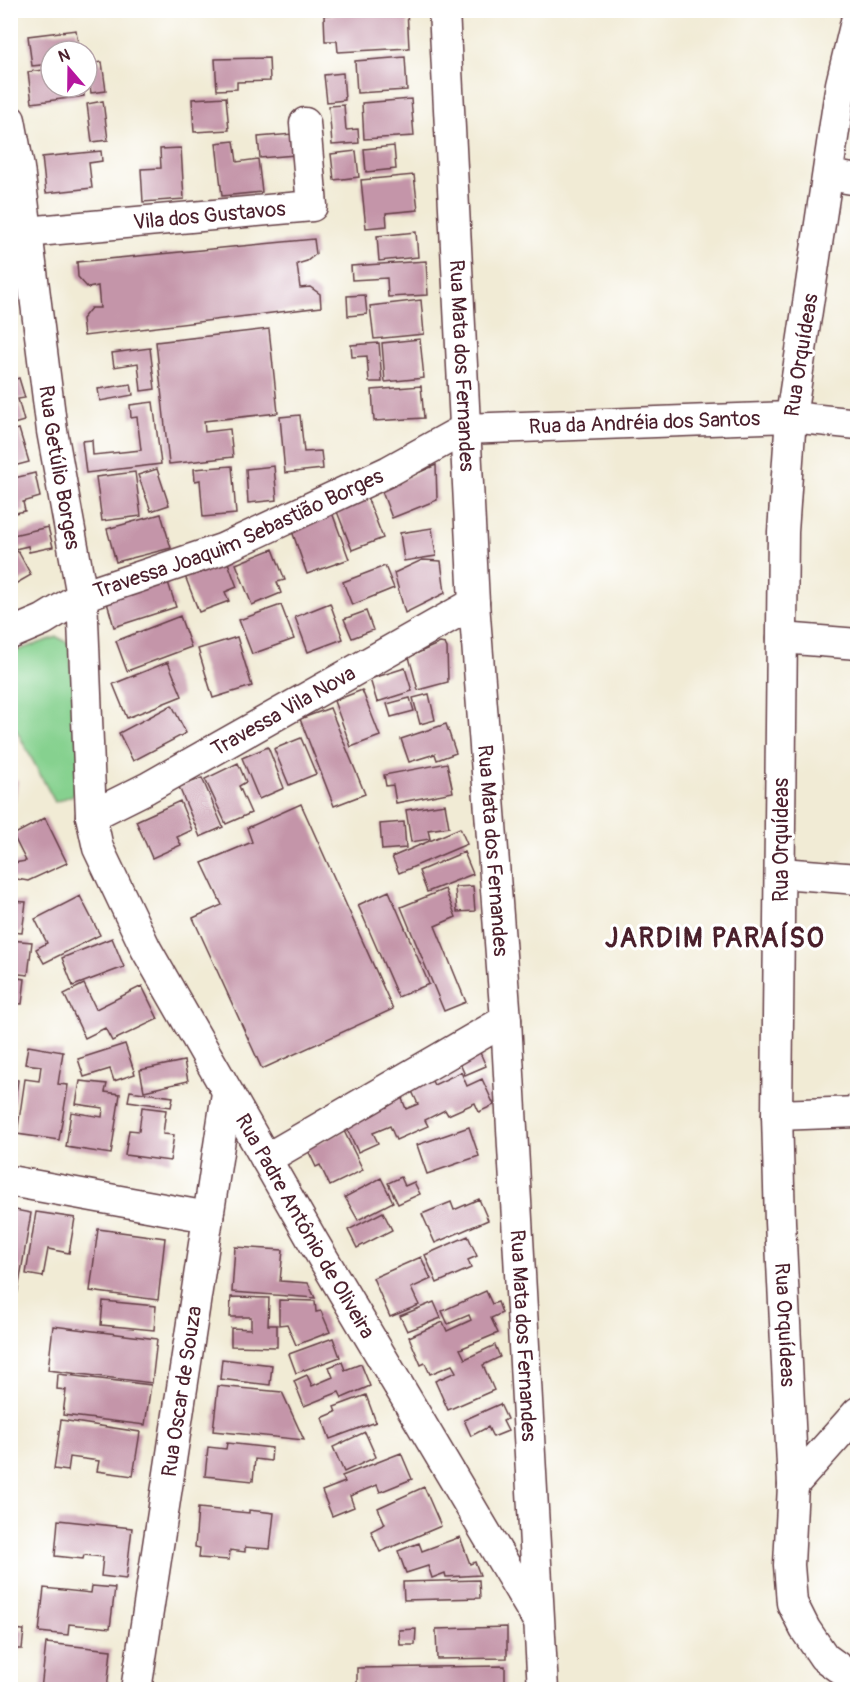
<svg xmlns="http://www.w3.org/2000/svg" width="868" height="1700" font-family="Pangolin,sans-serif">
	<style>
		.green { fill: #86d18f; stroke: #68785d; stroke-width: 1.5 }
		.building { fill: #c495a9 }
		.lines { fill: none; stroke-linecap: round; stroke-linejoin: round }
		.street-casing { stroke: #633e44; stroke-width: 33 }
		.street { stroke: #fff; stroke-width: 30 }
		.labels { text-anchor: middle; stroke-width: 6; stroke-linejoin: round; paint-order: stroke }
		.street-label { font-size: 21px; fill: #4a1f2b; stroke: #fff }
		.district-label { font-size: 27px; font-weight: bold; letter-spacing: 1.5px; fill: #4a1f2b; stroke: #fff }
	</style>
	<rect width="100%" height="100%" fill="#fff"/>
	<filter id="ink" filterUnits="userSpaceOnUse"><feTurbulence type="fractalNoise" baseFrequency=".0167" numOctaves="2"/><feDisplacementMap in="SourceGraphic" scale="12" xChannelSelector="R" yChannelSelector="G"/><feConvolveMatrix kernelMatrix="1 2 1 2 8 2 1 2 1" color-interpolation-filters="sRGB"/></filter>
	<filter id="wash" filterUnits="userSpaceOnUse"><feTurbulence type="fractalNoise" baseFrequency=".008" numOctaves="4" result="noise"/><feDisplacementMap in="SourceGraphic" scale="24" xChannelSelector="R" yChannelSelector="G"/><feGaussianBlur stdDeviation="1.35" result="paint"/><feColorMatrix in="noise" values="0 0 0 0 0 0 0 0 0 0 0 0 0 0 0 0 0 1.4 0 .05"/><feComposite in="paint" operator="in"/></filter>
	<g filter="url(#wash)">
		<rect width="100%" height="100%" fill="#f1ebd5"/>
		<path class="green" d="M57,637L69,643L83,777L73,795L55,802L11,720L10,653Z"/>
		<g id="blocks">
			<path class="building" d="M407,10L409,48L338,52L337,41H325L324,15Z
				M76,30L79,51H51V64L32,66L28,36Z
				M405,57L407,90L357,93L355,61Z
				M269,58L270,81L237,82V89L217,90L215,59Z
				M102,62L106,91L91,93L89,79H87V64Z
				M51,69V87H83L84,96L32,103L28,72Z
				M343,73L345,100L327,102L324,75Z
				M226,97L229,130L194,132L192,99Z
				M411,99L414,136L364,139L362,103Z
				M103,101L108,140L92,142L87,104Z
				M344,105L346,130L358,129L359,143L332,145L329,106Z
				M293,134L295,155L260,158L258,137Z
				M234,141L237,162L258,159L262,192L222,196L216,143Z
				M394,146L396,169L366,172L364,149Z
				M181,148L184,199L143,202L141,169L161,168L160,149Z
				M101,151L102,161L89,163L92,188L46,193L42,157Z
				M356,151L359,177L334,180L331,154Z
				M414,175L418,210L386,213L387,226L366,228L361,180Z
				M416,232L418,257L379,261L377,236Z
				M314,239L316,254L307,261L297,264L300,288L310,287L320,294L321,307L84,336L82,319L91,308H100L98,286L88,288L78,277L77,262Z
				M426,261L428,295L388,297L387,278L352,280L351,266Z
				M365,295L367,314L348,316L347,296Z
				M421,300L424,334L374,339L370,306Z
				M269,329L278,413L204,421L205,432L230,429L233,457L169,464L156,342Z
				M420,339L424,378L385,382L382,343Z
				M379,343L382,382H369L367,356L352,357L351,345Z
				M150,348L155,389L141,391L138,363L114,367L112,353Z
				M19,378L25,398L18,399L24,421L10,425V381Z
				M131,384L133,395L100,401L98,389Z
				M421,386L424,418L374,421L372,390Z
				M153,402L161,464L86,473L82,441L92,440L93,455L141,450L137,417L131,418L130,405Z
				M300,415L304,452L321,451L323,469L285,473L280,417Z
				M19,429L29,462L10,467V431Z
				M436,465L437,500L392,518L381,489Z
				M232,466L236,514L203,517L200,480L195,481L194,469Z
				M274,466L277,500L248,503L246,469Z
				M157,469L169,505L151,511L138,475Z
				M135,472L141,516L102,521L96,477Z
				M35,473L40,497L23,502L25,511L10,514V479Z
				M367,497L383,538L352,550L336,509Z
				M330,507L349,559L307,574L292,531L315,522L311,514Z
				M161,514L171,548L116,562L107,529Z
				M48,527L53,547L29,552L28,546L15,549L13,535Z
				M432,528L436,556L404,561L400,533Z
				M273,549L285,580L277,582L281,593L252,605L236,564Z
				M18,551L31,575L10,587V555Z
				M227,560L237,587L225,592L229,601L199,612L185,576Z
				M422,560L441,561L445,593L405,613L394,573Z
				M385,566L394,588L352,605L343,582Z
				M167,579L176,607L114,627L106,599Z
				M330,603L343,639L308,652L295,617Z
				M281,605L294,639L252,654L239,620Z
				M366,611L373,630L352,638L344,619Z
				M180,616L191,647L127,671L116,641Z
				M237,637L252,686L213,698L198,649Z
				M440,643L445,644L447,648L448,682L418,690L409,657Z
				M168,662L182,696L127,718L113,684Z
				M405,668L412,691L377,702L370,679Z
				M362,690L380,736L351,747L334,701Z
				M429,694L435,720L420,724L413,698Z
				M410,698L414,711L391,717L387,704Z
				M172,705L186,733L133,761L119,733Z
				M330,708L365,794L334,806L300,719Z
				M446,724L456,753L437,760L435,754L409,762L401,739Z
				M301,738L316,774L289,785L274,749Z
				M268,747L284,788L259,799L242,758Z
				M238,763L246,782L239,786L251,813L226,824L205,779Z
				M447,763L453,792L396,803L393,785L386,786L384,775Z
				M202,778L223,827L200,837L179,787Z
				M10,779L18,780L15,802L10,801Z
				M180,801L192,830L177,837L181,845L152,858L136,821Z
				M301,804L393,1009L262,1069L193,918L222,905L202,863L252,842L247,828Z
				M445,804L449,827L428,830L430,839L411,842L406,810Z
				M45,818L67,863L28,881L11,878L14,863L26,861L13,835Z
				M404,822L406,848L382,850L380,824Z
				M460,828L467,844L399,873L392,857Z
				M464,852L473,874L427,892L419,871Z
				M473,886L475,911L457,912L455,887Z
				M445,889L456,917L435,926L466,1002L444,1011L401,907Z
				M389,891L429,984L398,997L358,905Z
				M80,896L100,935L44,963L36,949L47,943L35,919Z
				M10,901L26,902L22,933L10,932Z
				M112,938L124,967L73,986L62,958Z
				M10,940L32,942L28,975L10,973Z
				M10,977L25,979L22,1004L10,1003Z
				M84,984L96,1009L142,986L158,1019L112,1041L105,1028L85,1038L64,994Z
				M125,1044L135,1074L114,1081L110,1069L84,1077L78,1059Z
				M28,1046L63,1052L58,1084L68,1085L59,1140L17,1134L25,1079L39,1081L41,1066L25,1064Z
				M478,1048L486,1066L465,1075L457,1057Z
				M184,1061L188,1081L144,1091L140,1070Z
				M461,1072L467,1086L482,1079L494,1105L479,1112L475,1103L448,1115L445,1110L425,1120L428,1126L396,1140L390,1126L373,1133L378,1143L358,1152L344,1122L401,1096L406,1109L418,1104L411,1089L431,1079L434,1085Z
				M10,1078L18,1080L12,1117H10Z
				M80,1081L107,1084L105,1092L120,1094L111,1154L66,1147L71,1112L102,1117L103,1108L76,1104Z
				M130,1091L173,1097L171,1107L128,1101Z
				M142,1107L166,1110L163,1134L174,1135L170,1161L125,1155L129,1130L139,1131Z
				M469,1127L479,1156L427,1174L417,1145Z
				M344,1131L363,1170L330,1186L320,1165L316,1167L307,1148Z
				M401,1177L405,1186L414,1182L420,1194L398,1204L388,1183Z
				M381,1178L393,1202L358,1220L345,1197Z
				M479,1199L488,1220L435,1243L422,1214L451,1202L454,1210Z
				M10,1209L31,1213L17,1296L10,1295Z
				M36,1212L75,1218L69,1253L48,1249L43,1277L26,1274Z
				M383,1212L392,1230L357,1248L348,1230Z
				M98,1229L165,1238L158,1300L90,1291Z
				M468,1236L477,1256L468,1260L471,1268L437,1283L425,1255Z
				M235,1247L283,1250L280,1281L308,1283L315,1298L232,1292Z
				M421,1257L431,1279L411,1288L419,1305L390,1317L373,1278Z
				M486,1291L492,1304L498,1302L502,1313L491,1318L498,1333L460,1349L465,1359L495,1345L500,1357L483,1365L494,1390L448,1410L435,1381L456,1372L452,1365L430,1374L425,1363L421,1365L409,1337L443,1322L447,1331L471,1320L469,1315L448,1324L442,1311Z
				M231,1297L269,1298L268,1325H277V1347L231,1346V1328L251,1329V1317H230Z
				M279,1300L315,1301L316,1312L321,1311L330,1332L296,1345L287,1324L279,1325Z
				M103,1301L156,1306L154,1330L101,1325Z
				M434,1302L441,1318L407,1331L400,1316Z
				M53,1326L157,1339L152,1383L48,1370Z
				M333,1338L340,1357L296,1373L289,1354Z
				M222,1359L272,1365L270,1385L220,1379Z
				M342,1362L345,1370L361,1364L370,1386L342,1398L339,1392L304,1406L294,1381L307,1375L312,1386L333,1377L329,1367Z
				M58,1374L151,1385L145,1425L63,1415L66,1390L57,1389Z
				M218,1386L282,1392L304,1440L213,1431Z
				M366,1395L376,1422L330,1439L322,1418L336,1412L334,1407Z
				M500,1404L507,1419L503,1421L508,1431L493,1437L488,1427L471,1436L464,1420Z
				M61,1420L140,1432L133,1476L97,1471L99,1461L70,1457L68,1471L54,1469Z
				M365,1432L376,1457L344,1472L333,1447Z
				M227,1443L272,1448L271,1461L255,1459L253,1481L205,1476L208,1447L226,1449Z
				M401,1453L412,1479L380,1492L377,1485L350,1496L354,1507L332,1516L322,1491L345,1482L342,1476Z
				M424,1487L441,1526L380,1552L371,1531L385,1524L378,1508Z
				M198,1508L249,1513V1510L274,1513L270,1549L245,1547V1552L230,1550L229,1560L199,1558L200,1548L195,1547Z
				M58,1520L132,1528L126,1579L101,1576L103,1557L84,1555L83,1559L55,1556Z
				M460,1537L470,1564L475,1562L480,1575L446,1577L445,1573L432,1578L428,1566L406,1573L398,1551L419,1543L422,1551Z
				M479,1580L480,1598L404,1600L403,1582Z
				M92,1586L115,1588L110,1628L69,1624L68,1635L39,1632L44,1588L91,1593Z
				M507,1627V1658L437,1659L436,1629Z
				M10,1629L24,1630L22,1649H10Z
				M416,1629L415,1645H400L399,1630Z
				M46,1643L111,1650L107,1690H41Z
				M505,1666V1690H357V1668Z"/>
		</g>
	</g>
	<g filter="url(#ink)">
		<use href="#blocks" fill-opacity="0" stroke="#633e44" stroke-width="1.5"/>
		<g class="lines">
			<defs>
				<g id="street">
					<path id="s1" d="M444,10L474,603L506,1020L543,1690"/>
					<path id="s2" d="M858,13L841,84L791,417L783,532L777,1115L780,1222L793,1485L789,1565L792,1603L805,1629L824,1657L858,1682"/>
					<path id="s3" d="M10,120L19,168L52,431L82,596L91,816L98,848L146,949L314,1243L537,1619"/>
					<path d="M829,175L858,180"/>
					<path id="s4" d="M26,232L312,206L305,123"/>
					<path id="s5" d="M10,634L43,620L82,596L222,549L389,471L465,429L791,417L858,424"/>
					<path d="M782,638L858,644"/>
					<path id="s6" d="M91,816L147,788L474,603"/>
					<path d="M781,873L858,879"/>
					<path d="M777,1115L858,1112"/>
					<path d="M266,1159L506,1020"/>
					<path d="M10,1181L208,1217"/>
					<path d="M793,1485L858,1412"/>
					<path id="s7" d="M136,1690L227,1093"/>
				</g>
			</defs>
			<use href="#street" class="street-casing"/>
			<use href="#street" class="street"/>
		</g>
	</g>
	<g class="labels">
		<g class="street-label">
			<text dy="7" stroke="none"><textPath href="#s4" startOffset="184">Vila dos Gustavos</textPath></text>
			<text transform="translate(801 355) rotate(-81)" y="7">Rua Orquídeas</text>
			<text dy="7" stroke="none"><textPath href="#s1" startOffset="356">Rua Mata dos Fernandes</textPath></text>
			<text dy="7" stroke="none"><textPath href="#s5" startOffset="680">Rua da Andréia dos Santos</textPath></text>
			<text dy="7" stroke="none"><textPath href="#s3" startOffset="351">Rua Getúlio Borges</textPath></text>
			<text dy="7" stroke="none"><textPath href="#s5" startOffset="250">Travessa Joaquim Sebastião Borges</textPath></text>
			<text dy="7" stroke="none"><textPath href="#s6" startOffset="219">Travessa Vila Nova</textPath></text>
			<text transform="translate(781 840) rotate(-90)" y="7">Rua Orquídeas</text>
			<text dy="7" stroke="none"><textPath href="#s1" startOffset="842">Rua Mata dos Fernandes</textPath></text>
			<text dy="7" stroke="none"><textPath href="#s3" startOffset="1166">Rua Padre Antônio de Oliveira</textPath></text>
			<text dy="7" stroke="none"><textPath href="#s2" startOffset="1318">Rua Orquídeas</textPath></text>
			<text dy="7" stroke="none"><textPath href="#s1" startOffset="1328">Rua Mata dos Fernandes</textPath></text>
			<text dy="7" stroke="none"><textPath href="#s7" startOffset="302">Rua Oscar de Souza</textPath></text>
		</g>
		<g class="district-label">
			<text x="715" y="947">JARDIM PARAÍSO</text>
		</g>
	</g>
	<rect width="868" height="1700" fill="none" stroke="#fff" stroke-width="36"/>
	<g transform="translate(69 69) rotate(340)"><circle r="28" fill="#ffffff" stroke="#b7a5aa" stroke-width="1.5"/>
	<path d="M0-4.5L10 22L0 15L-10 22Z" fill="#b5179e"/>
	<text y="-9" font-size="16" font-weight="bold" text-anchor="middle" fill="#4a1f2b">N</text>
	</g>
</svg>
